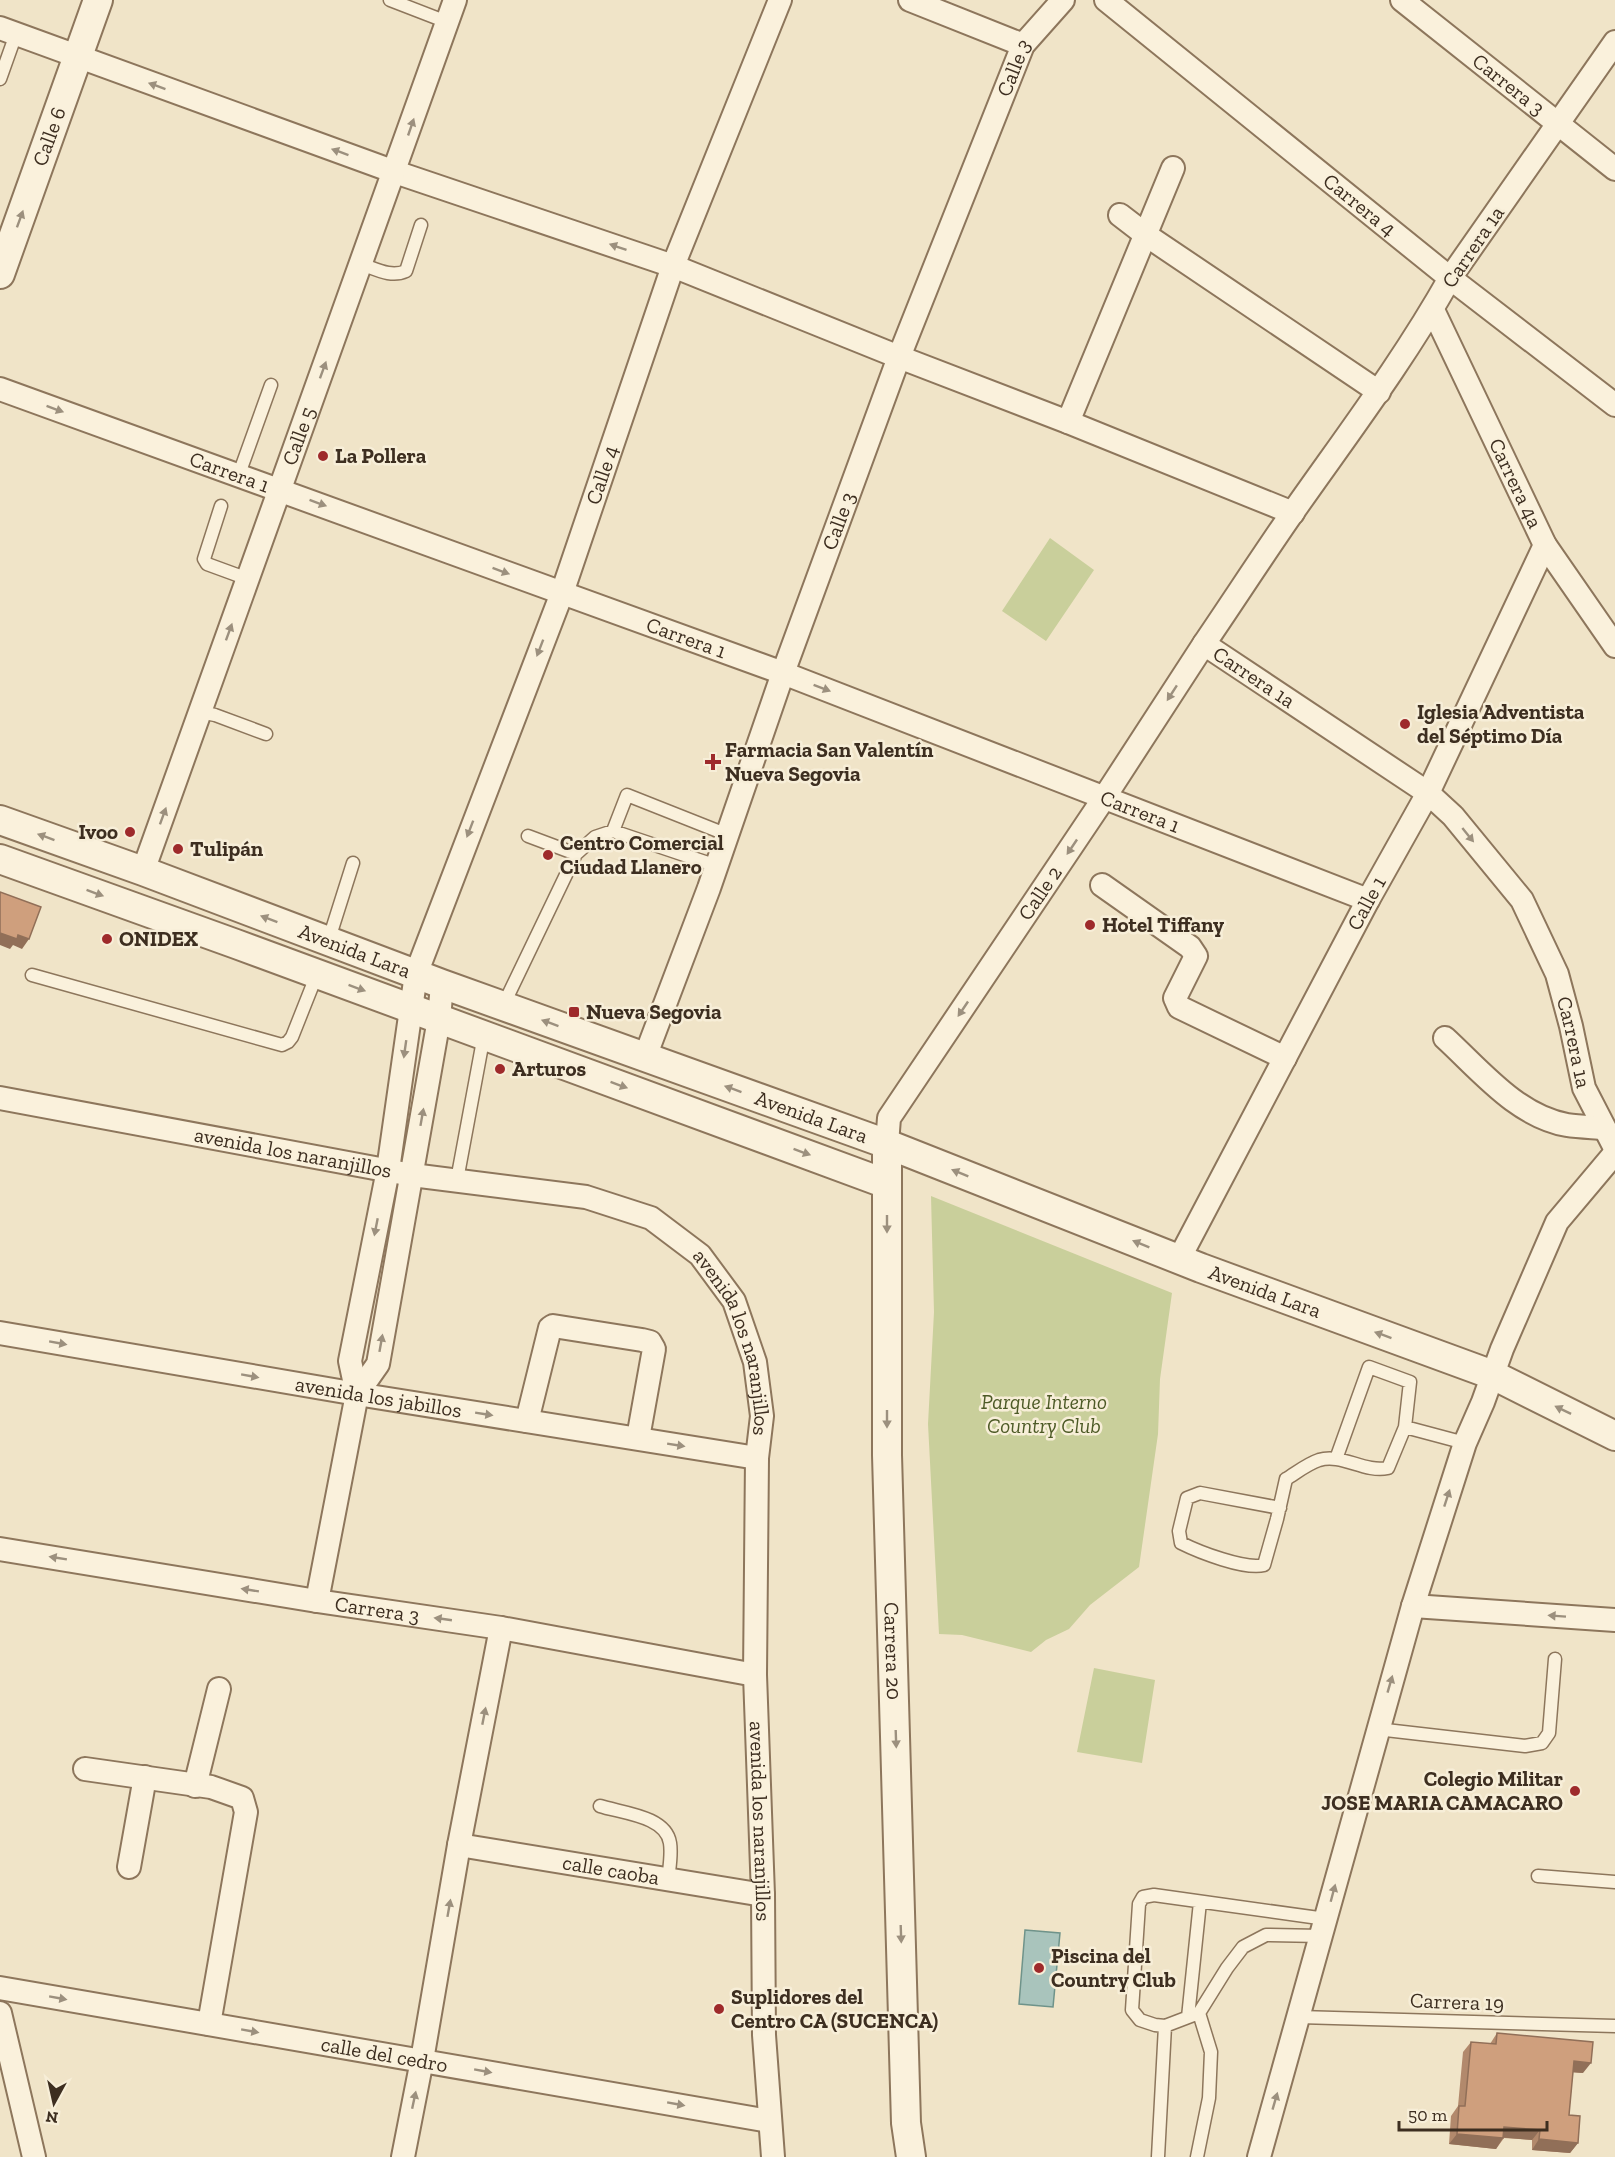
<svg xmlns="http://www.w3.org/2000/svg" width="1615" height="2157" font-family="'Zilla Slab',serif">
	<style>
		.green { fill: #c9cf9b }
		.water { fill: #a9c4bc; stroke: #6f938a; stroke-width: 1.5 }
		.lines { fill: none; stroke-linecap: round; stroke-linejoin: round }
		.service-casing { stroke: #8d765c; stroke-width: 15 }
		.minor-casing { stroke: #8d765c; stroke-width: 26 }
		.tertiary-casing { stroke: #8d765c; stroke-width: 32 }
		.service { stroke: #faf1dc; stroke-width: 12 }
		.minor { stroke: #faf1dc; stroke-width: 22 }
		.tertiary { stroke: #faf1dc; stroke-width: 28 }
		.wall { fill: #b2896c }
		.shaded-wall { fill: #916f58 }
		.building { fill: #cf9f7d; stroke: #916f58; stroke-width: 1.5 }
		.oneway { fill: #9c907e }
		.poi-dot { fill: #9e2a2b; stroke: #f7eed8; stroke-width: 2 }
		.labels { text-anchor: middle; stroke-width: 5; stroke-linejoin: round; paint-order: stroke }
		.street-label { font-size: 21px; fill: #3d2e20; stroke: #f7eed8 }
		.poi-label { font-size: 21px; font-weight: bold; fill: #3d2e20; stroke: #f7eed8; text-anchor: start }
		.park-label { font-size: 21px; font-style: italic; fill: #4d5a26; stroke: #f7eed8 }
	</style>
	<rect width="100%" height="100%" fill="#f0e4c8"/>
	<path class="green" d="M1050,538L1094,570L1046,641L1002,611Z
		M931,1196L1172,1293L1160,1379L1158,1434L1139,1567L1090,1605L1069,1629L1046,1640L1031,1652L962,1635L939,1634L928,1424L934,1312Z
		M1094,1668L1155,1680L1142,1763L1077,1752Z"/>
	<path class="water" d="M1025,1930L1060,1933L1053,2007L1019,2004Z"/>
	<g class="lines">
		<defs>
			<path id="service" d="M390,0L447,22
				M0,79L16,34
				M361,264C376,269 391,278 406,271L421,225
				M239,474L271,385
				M221,506L204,559L207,564L248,579
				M200,712L215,715L266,734
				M613,831L627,795L728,835
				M528,836L576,854
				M328,942L353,863
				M32,975L282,1045L288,1042L292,1037L317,974
				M503,1006L576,854L595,837L613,831L717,866
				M457,1180L484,1035
				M1336,1459L1369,1367L1410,1382L1405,1427
				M1280,1508L1200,1493L1187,1498L1179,1531L1181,1543C1199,1552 1245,1570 1264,1565L1277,1519L1286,1479C1296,1473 1307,1464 1319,1460C1342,1453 1364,1473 1388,1468L1405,1427L1465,1443
				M1377,1729L1525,1746L1542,1743L1549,1733L1555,1659
				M600,1806C622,1813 666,1816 670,1843C672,1855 669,1869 668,1881
				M1538,1876L1615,1882
				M1321,1936L1266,1935L1243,1947L1227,1968L1199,2013L1165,2026L1155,2025L1140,2020L1132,2010L1139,1904L1143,1897L1154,1895L1326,1919
				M1188,2017L1200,1902
				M1299,2017L1615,2026
				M1158,2157L1165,2026
				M1197,2157L1209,2098L1211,2052L1199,2013"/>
			<g id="minor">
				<path d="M910,0L1023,45"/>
				<path id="s1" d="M1106,0L1450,278L1615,405"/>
				<path id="s2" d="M1402,0L1615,169"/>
				<path d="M0,28L395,172L673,266L899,357L1068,422L1293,513"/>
				<path id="s3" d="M1615,42L1450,278C1404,360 1347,435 1293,512C1263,555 1234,600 1204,644L1428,793L1453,816L1522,900L1557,974L1571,1026L1584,1088L1615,1148"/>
				<path d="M1120,215L1146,235L1379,392"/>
				<path id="s4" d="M1433,310L1545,545L1615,646"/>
				<path id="s5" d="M0,389L783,673L1368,900"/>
				<path d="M1068,422L1173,168"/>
				<path id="s6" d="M143,871L455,0"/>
				<path d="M1102,885L1190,947L1196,956L1175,998L1179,1007L1285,1058"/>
				<path d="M1445,1038C1481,1071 1517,1116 1567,1125C1579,1127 1592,1127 1604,1128"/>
				<path id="s7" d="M645,1057L709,888L783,673L899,357L1023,45L1063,0"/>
				<path id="s8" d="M0,1098L412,1175L586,1197L651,1218L700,1255L734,1301L755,1362L762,1416L757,1458L755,1675L763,1895L764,2035L773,2157"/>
				<path id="s9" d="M887,1144L889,1118L1104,798L1204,644"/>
				<path id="s10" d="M1179,1259L1368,900L1428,793L1545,545"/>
				<path id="s11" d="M0,1333L357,1394L757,1458"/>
				<path d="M357,1394L378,1364L439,1019L442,984"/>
				<path d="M527,1421L550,1328L553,1326L642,1340L650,1342L654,1349L638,1438"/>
				<path id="s12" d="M0,1549L317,1601L501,1628L755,1675"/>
				<path id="s13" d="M317,1601L357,1394L350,1361L388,1170L416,974L562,593L673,266L780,0"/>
				<path d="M1413,1606L1615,1620"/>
				<path d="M85,1769L211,1787L242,1798L246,1812L209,2024"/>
				<path d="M195,1786L219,1689"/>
				<path id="s14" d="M459,1845L763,1895"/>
				<path d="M129,1867L145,1777"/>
				<path id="s15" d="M0,1988L769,2121"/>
				<path d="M0,2013L34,2157"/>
				<path d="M403,2157L422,2060L459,1845L501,1628"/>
				<path d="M1259,2157L1413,1606L1465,1443L1483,1402L1502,1349L1557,1222L1615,1153"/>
			</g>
			<g id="tertiary">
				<path id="s16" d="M0,274L98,0"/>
				<path id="s17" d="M0,820L143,871L442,984L887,1144L1201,1268L1493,1375L1615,1436"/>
				<path d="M0,859L236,944L887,1184"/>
				<path id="s18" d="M887,1144V1455L906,2123L911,2157"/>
			</g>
		</defs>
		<use href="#service" class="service-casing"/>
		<use href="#minor" class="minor-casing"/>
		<use href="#tertiary" class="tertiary-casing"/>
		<use href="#service" class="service"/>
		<use href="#minor" class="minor"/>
		<use href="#tertiary" class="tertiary"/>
	</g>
	<path class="wall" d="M1497,2033L1583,2073L1573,2072L1569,2115L1578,2143L1570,2153L1532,2150V2140L1504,2138L1496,2149L1449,2144L1451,2116L1458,2106L1463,2052L1471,2042L1490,2044Z"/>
	<path class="shaded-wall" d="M0,933L18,935L29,939L22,949L13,945L10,949L0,945Z
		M1574,2061L1591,2063L1583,2073L1567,2072Z
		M1504,2127L1540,2130L1532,2140L1497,2137Z
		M1457,2134L1503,2138L1496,2149L1449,2144Z
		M1539,2139L1578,2143L1570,2153L1532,2150Z"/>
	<path class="building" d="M0,892L41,907L29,939L18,935L17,939L0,933Z
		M1497,2033L1593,2042L1591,2063L1574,2061L1569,2115L1580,2116L1578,2143L1539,2139L1540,2130L1504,2127L1503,2138L1457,2134L1459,2106H1465L1471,2042L1496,2044Z"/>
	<defs><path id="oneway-solid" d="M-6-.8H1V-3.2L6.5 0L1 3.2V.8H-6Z" transform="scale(1.5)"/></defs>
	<g class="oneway">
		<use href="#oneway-solid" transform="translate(157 86) rotate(-160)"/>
		<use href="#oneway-solid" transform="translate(411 127) rotate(-71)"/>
		<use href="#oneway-solid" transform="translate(340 152) rotate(-160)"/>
		<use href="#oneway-solid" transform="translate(20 219) rotate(-70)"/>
		<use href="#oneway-solid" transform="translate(618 247) rotate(-161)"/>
		<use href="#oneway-solid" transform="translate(323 370) rotate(-70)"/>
		<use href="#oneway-solid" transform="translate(55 409) rotate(20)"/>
		<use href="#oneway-solid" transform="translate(318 503) rotate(20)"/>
		<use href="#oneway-solid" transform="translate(501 571) rotate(20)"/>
		<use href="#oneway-solid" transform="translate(229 632) rotate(-70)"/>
		<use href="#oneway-solid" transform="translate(540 648) rotate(111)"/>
		<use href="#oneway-solid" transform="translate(822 688) rotate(21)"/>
		<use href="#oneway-solid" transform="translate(1172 693) rotate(123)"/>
		<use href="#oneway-solid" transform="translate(163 816) rotate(-70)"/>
		<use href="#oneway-solid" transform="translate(470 829) rotate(111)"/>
		<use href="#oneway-solid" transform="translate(1468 835) rotate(51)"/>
		<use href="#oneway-solid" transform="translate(46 837) rotate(-160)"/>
		<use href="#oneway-solid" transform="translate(1072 847) rotate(124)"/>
		<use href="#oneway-solid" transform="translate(95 893) rotate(20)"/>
		<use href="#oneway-solid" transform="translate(269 919) rotate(-159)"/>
		<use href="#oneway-solid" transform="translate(357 988) rotate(20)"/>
		<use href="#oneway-solid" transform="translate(963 1009) rotate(124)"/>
		<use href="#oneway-solid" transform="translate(550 1023) rotate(-160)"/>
		<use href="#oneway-solid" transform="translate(405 1049) rotate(98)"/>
		<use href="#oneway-solid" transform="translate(619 1085) rotate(20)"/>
		<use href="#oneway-solid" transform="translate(733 1089) rotate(-160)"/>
		<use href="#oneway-solid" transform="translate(422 1117) rotate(-80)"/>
		<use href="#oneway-solid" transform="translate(802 1152) rotate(20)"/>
		<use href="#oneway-solid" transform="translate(960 1173) rotate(-158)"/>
		<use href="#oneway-solid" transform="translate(887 1224) rotate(90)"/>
		<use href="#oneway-solid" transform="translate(376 1227) rotate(101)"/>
		<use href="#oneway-solid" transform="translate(1141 1244) rotate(-158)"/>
		<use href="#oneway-solid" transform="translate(1383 1335) rotate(-160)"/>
		<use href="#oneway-solid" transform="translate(58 1343) rotate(10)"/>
		<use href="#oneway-solid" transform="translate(381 1343) rotate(-80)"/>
		<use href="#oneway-solid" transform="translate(250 1376) rotate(10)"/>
		<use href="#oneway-solid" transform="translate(1563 1410) rotate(-154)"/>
		<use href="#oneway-solid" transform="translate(484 1414) rotate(9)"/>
		<use href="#oneway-solid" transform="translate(887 1419) rotate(90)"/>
		<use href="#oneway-solid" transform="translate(676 1445) rotate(9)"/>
		<use href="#oneway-solid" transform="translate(1447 1498) rotate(-72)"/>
		<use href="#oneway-solid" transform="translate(58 1558) rotate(-171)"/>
		<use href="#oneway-solid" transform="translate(250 1590) rotate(-171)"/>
		<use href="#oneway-solid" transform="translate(1557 1616) rotate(-176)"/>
		<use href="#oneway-solid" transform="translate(443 1619) rotate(-172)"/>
		<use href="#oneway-solid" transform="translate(1390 1684) rotate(-74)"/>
		<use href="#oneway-solid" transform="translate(484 1716) rotate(-79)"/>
		<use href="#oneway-solid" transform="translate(896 1739) rotate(88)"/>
		<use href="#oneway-solid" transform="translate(1333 1893) rotate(-75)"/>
		<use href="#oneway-solid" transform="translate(449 1908) rotate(-80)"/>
		<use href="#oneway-solid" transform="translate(901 1934) rotate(88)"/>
		<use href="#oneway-solid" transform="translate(58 1998) rotate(10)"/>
		<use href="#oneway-solid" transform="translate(250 2031) rotate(10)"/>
		<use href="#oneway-solid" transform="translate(483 2071) rotate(10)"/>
		<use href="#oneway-solid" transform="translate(414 2100) rotate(-78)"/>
		<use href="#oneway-solid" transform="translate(1275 2101) rotate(-74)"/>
		<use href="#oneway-solid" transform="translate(676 2104) rotate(10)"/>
	</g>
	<g class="poi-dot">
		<circle cx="323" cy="456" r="6"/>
		<circle cx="1405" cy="724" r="6"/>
		<path d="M710 753h6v6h6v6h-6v6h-6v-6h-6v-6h6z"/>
		<circle cx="130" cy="832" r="6"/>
		<circle cx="178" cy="849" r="6"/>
		<circle cx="548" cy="855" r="6"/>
		<circle cx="1090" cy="925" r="6"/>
		<circle cx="107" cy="939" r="6"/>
		<rect x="568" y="1006" width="12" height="12" rx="3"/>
		<circle cx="500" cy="1069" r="6"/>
		<circle cx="1575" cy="1791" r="6"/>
		<circle cx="1039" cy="1968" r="6"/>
		<circle cx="719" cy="2009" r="6"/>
	</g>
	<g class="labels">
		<g class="street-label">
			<text dy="7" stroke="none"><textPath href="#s7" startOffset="1056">Calle 3</textPath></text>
			<text dy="7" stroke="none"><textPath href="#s2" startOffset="136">Carrera 3</textPath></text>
			<text dy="7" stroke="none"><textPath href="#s16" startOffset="146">Calle 6</textPath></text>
			<text dy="7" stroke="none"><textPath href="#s1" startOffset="326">Carrera 4</textPath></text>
			<text transform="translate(1473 247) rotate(-56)" y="7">Carrera 1a</text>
			<text dy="7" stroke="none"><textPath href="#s6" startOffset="462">Calle 5</textPath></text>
			<text dy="7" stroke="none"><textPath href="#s5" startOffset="244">Carrera 1</textPath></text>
			<text dy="7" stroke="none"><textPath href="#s13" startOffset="1170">Calle 4</textPath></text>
			<text dy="7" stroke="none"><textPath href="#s4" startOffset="192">Carrera 4a</textPath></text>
			<text dy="7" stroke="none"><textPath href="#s7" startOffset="570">Calle 3</textPath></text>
			<text dy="7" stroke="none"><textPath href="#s5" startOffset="730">Carrera 1</textPath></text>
			<text dy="7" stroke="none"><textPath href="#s3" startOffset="789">Carrera 1a</textPath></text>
			<text dy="7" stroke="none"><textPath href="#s5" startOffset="1216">Carrera 1</textPath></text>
			<text dy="7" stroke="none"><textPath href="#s9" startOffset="297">Calle 2</textPath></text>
			<text dy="7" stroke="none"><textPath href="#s10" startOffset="402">Calle 1</textPath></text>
			<text dy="7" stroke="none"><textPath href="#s17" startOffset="378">Avenida Lara</textPath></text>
			<text dy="7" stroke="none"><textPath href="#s3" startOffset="1293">Carrera 1a</textPath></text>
			<text dy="7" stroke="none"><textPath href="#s17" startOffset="864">Avenida Lara</textPath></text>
			<text dy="7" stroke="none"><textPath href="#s8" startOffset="298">avenida los naranjillos</textPath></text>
			<text dy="7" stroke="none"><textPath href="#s17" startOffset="1350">Avenida Lara</textPath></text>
			<text dy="7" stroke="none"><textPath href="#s8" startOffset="820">avenida los naranjillos</textPath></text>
			<text dy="7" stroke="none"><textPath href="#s11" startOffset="384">avenida los jabillos</textPath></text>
			<text dy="7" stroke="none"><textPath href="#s12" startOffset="382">Carrera 3</textPath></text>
			<text dy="7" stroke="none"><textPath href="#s18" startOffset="507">Carrera 20</textPath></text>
			<text dy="7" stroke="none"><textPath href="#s8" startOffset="1306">avenida los naranjillos</textPath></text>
			<text dy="7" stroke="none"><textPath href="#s14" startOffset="154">calle caoba</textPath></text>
			<text transform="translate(1457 2002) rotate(2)" y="7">Carrera 19</text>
			<text dy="7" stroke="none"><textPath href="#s15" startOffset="390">calle del cedro</textPath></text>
		</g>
		<g class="poi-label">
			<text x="335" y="463">La Pollera</text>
			<text x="1417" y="719">Iglesia Adventista<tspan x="1417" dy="24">del Séptimo Día</tspan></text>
			<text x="725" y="757">Farmacia San Valentín<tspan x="725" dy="24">Nueva Segovia</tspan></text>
			<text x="118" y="839" text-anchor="end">Ivoo</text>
			<text x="560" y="850">Centro Comercial<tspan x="560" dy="24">Ciudad Llanero</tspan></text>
			<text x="190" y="856">Tulipán</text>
			<text x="1102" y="932">Hotel Tiffany</text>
			<text x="119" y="946">ONIDEX</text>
			<text x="586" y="1019">Nueva Segovia</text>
			<text x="512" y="1076">Arturos</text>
			<text x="1563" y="1786" text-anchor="end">Colegio Militar<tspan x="1563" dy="24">JOSE MARIA CAMACARO</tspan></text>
			<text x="1051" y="1963">Piscina del<tspan x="1051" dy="24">Country Club</tspan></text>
			<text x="731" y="2004">Suplidores del<tspan x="731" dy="24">Centro CA (SUCENCA)</tspan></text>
		</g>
		<g class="park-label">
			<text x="1044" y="1409">Parque Interno<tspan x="1044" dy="24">Country Club</tspan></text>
		</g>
	</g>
	<g transform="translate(54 2103) rotate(188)" stroke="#f7eed8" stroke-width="4.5" paint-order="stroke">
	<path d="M0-4.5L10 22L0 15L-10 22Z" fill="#3d2e20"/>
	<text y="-9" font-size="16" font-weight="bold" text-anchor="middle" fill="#3d2e20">N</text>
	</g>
	<path d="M1399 2121v9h148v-9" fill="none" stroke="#3d2e20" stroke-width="3"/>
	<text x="1408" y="2121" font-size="18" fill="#3d2e20" stroke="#f7eed8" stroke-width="4.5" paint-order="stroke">50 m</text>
</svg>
